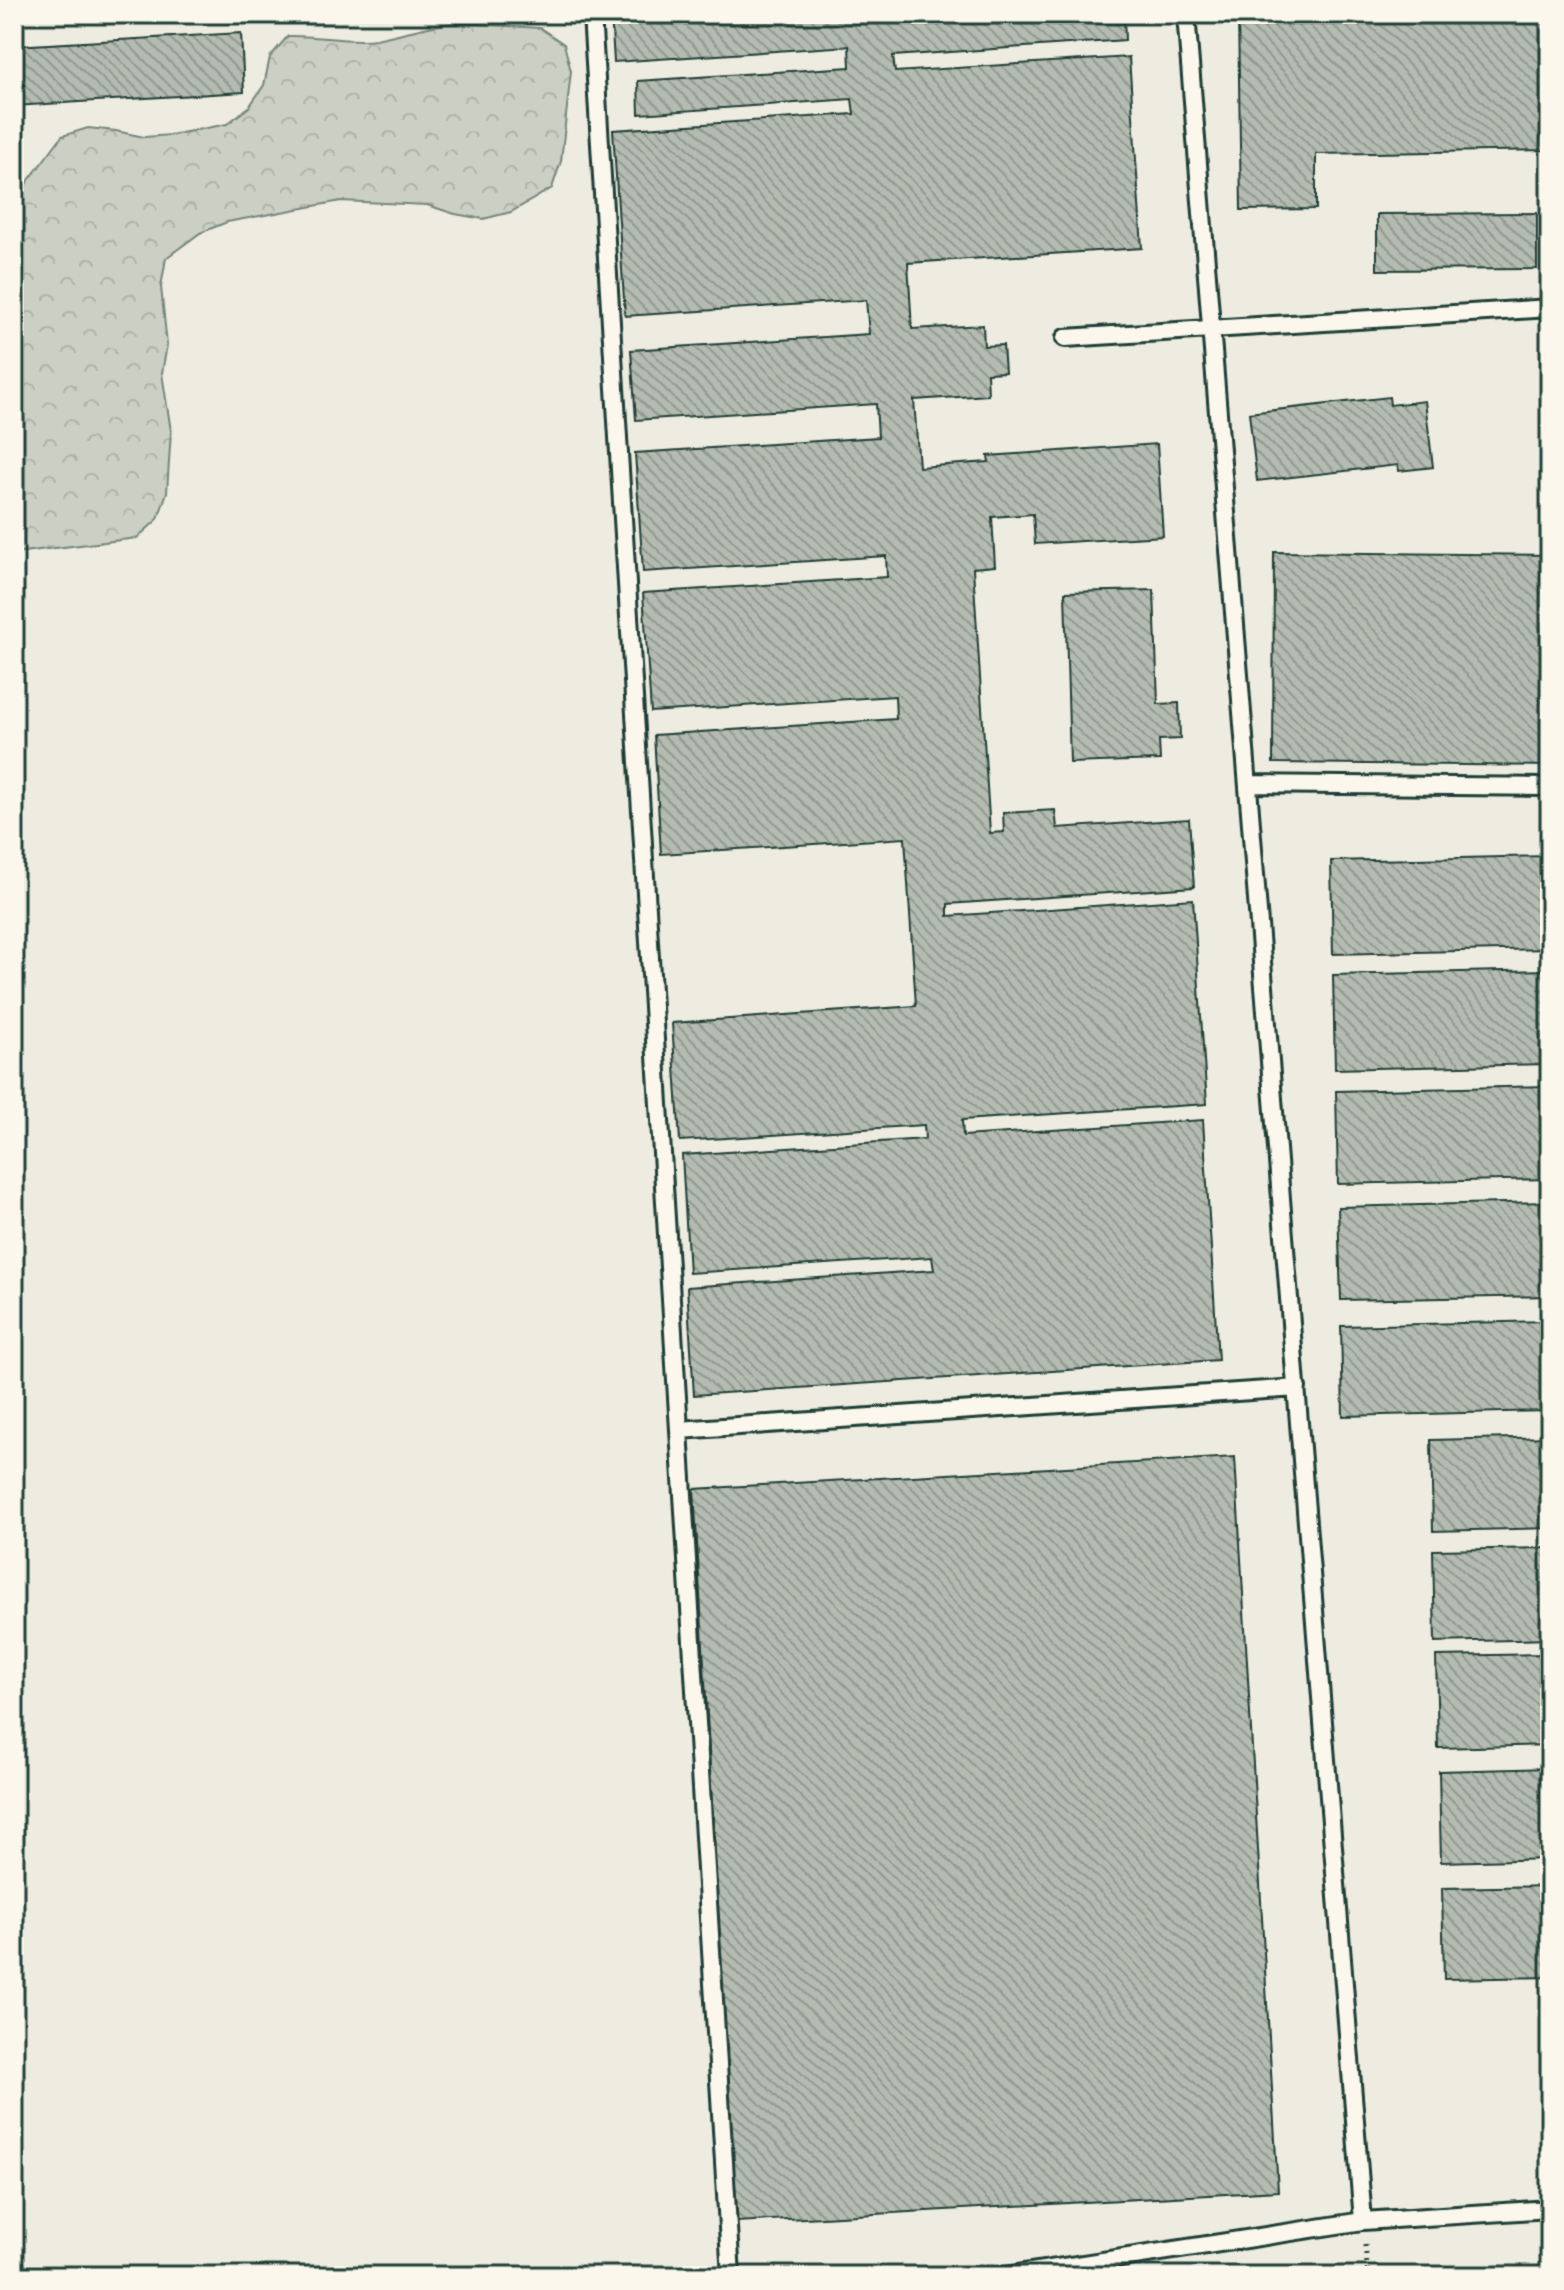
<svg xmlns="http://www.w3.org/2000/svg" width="1564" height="2290" font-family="Caveat,sans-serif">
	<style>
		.forest { fill: url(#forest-crowns); stroke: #75867c; stroke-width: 2 }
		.building { fill: url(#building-back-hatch); stroke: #1f3d34; stroke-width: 2 }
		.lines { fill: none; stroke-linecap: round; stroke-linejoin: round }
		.lane-casing { stroke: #1f3d34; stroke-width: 22 }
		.path { stroke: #1f3d34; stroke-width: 5; stroke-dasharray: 2 6; stroke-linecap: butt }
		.lane { stroke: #fbf7ec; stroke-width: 16 }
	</style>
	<defs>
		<pattern id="forest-crowns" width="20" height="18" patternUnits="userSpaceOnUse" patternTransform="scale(2)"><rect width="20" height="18" fill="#cbcfc4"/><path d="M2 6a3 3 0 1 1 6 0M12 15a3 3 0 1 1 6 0" fill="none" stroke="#aeb3a9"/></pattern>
		<pattern id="building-back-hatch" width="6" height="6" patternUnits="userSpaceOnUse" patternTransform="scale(2)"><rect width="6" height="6" fill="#b4bbb0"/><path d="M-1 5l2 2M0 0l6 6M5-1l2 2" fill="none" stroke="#929990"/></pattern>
	</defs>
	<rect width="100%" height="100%" fill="#eeece1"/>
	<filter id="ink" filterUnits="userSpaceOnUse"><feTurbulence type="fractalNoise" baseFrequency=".0125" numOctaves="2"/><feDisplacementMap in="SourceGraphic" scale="16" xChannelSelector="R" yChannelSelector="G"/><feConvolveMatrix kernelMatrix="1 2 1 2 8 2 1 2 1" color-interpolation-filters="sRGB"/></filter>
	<g filter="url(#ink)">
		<path class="forest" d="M455,23L540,28L564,44L571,71L561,161L552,188L511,212L483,219L455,214L427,205L341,201L227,222L200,233L166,258L161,287L167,345L162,373L171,431L167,492L158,519L137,538L14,553V200L62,136L88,128L116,131L144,137L171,135L227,124L249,107L264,85L270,57L288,36C317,35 349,43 376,39C403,34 427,25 455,23Z"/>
		<path class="building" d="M611,14H1124L1125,40L893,56L895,72L1129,57L1142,248L908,263L912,329L983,325L984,346L1003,345L1005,372L987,373L988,395L914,400L919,467L989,462L988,456L1157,444L1163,536L1035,544L1033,514L992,517L995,566L973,568L990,833L1004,832L1003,813L1055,810L1057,828L1189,819L1194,887L948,904V916L1193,899L1207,1104L962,1120L963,1136L1203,1120L1218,1360L694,1395L687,1287L934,1270L932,1257L689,1273L682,1155L925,1139L924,1125L680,1141L672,1023L916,1006L905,838L661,854L654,735L896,719L895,696L651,712L643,593L887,577L886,556L643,572L635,453L878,437L876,404L636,420L631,350L869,334L866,300L625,316L613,130L854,114L852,99L639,114L638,81L850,67L849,46L614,62Z
			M1238,14H1550V150L1316,154V209L1241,210Z
			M241,33L244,92L14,106V46Z
			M1537,213V269L1377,270V214Z
			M1389,397L1390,405L1425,401L1433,467L1399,471L1398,465L1257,481L1249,413Z
			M1274,552L1550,555V766L1273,763Z
			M1154,590L1158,704L1179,703L1180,739L1159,740L1160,760L1070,763L1065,592Z
			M1550,856V949L1333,954L1331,861Z
			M1550,970V1064L1335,1069L1333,975Z
			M1550,1086V1179L1338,1184L1336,1091Z
			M1550,1202V1296L1341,1300L1338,1207Z
			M1550,1321V1411L1343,1416L1341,1326Z
			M1550,1437V1528L1433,1531L1431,1440Z
			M1235,1457L1278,2191L736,2222L694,1489Z
			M1550,1548V1639L1435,1642L1433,1550Z
			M1550,1654V1745L1438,1748L1436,1656Z
			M1550,1768V1859L1441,1862L1439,1771Z
			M1550,1886V1977L1444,1979L1442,1888Z"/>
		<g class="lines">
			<defs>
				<path id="lane" d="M592,14L731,2276
					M1186,14L1363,2221
					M1065,338L1550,308
					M1248,784L1550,787
					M679,1430L1297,1388
					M1005,2276L1363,2221L1550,2209"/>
			</defs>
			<use href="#lane" class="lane-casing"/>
			<path class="path" d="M1365,2245L1368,2276"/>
			<use href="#lane" class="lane"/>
		</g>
	</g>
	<rect width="1564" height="2290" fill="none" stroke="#fbf7ec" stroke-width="48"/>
	<rect x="24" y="24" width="1516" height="2242" fill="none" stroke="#1f3d34" stroke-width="3" filter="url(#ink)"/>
</svg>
